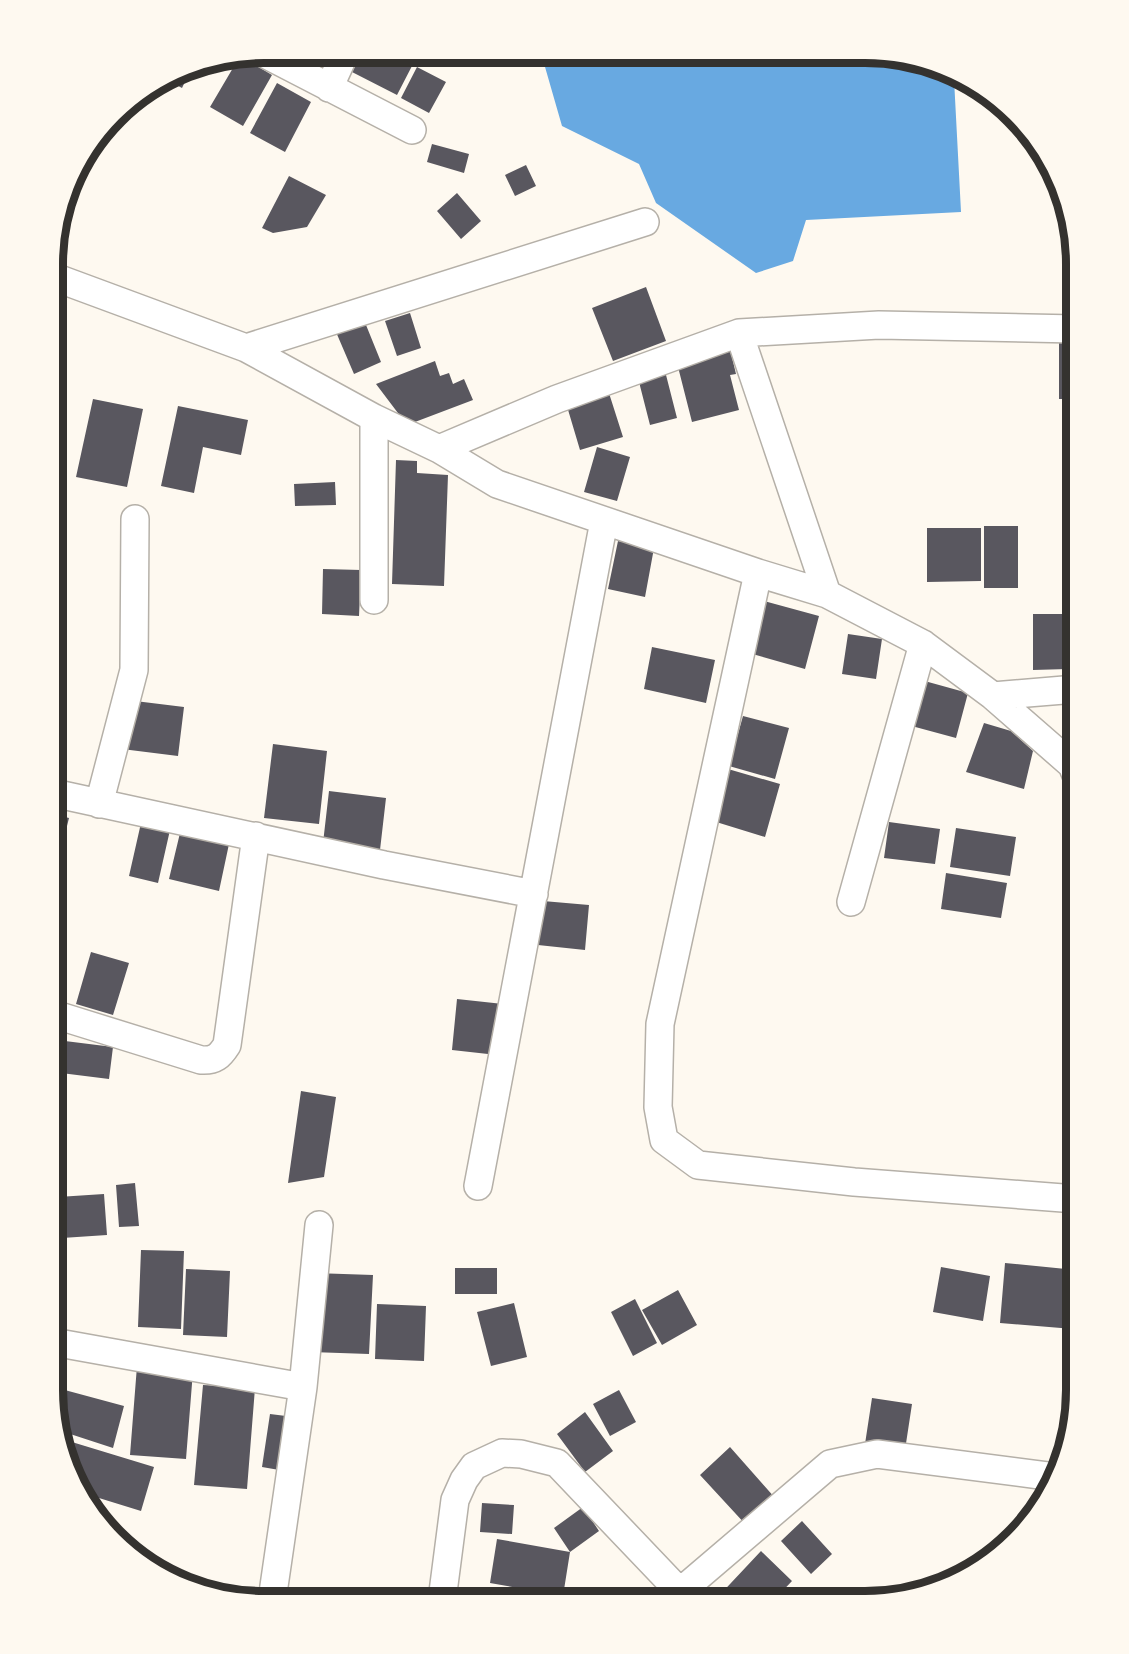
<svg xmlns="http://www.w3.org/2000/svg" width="1129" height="1654" font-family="'Nunito Sans',sans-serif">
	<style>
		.water { fill: #68a9e1 }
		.building { fill: #59575f }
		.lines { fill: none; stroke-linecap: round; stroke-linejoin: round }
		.street-casing { stroke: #b5b0a8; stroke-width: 30 }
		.street { stroke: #fff; stroke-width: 27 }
		.rim { fill: none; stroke: #34322f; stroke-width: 8 }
	</style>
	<rect width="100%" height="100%" fill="#fef9f0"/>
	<path class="water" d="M541,53L893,54L954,79L961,212L806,220L793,261L756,273L656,203L639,164L562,126Z"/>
	<path class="building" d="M362,53H390L413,64L397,95L352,72Z
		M240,56L272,75L243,126L210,107Z
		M193,65L182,88L167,80Z
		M417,67L446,82L429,113L401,98Z
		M277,83L311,102L285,152L250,133Z
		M432,144L469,154L464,173L427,162Z
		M526,165L536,186L515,196L505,175Z
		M289,176L326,195L307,227L273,233L262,228Z
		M457,193L481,221L461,239L437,211Z
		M646,287L666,341L613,361L592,308Z
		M410,313L421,348L397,356L385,321Z
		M364,320L381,362L354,374L336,332Z
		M1076,338V399H1059V339Z
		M730,349L736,374L730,375L739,410L692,422L677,363Z
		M435,361L440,376L449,373L453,384L464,379L473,400L407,425L376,384Z
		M665,371L677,418L650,425L638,378Z
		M608,390L623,437L580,450L566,403Z
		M93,399L143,409L127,487L76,477Z
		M178,406L248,420L241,455L203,447L194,493L161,486Z
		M597,447L630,457L617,501L584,492Z
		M396,460L417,461V473L448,475L444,586L392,584Z
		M335,482L336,505L295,506L294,484Z
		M984,526H1018V588H984Z
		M927,528H981V581L927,582Z
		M618,541L654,548L645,597L608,589Z
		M323,569L361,570L359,616L322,614Z
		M764,601L819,616L805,669L749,653Z
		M1033,614H1067L1068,669L1033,670Z
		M848,634L882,639L876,679L842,674Z
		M652,647L715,660L706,703L644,689Z
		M921,680L968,693L956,738L908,725Z
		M127,700L184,707L178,756L122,749Z
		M743,716L789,728L775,779L729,766Z
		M984,723L1011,731L1033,751L1024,789L966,772Z
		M273,744L327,751L319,824L264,818Z
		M728,769L780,784L765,837L713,821Z
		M329,791L386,798L380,850L323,843Z
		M53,814L69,818L58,862L63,863L54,902Z
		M889,822L940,829L935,864L884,858Z
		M141,823L170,830L158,883L129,876Z
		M956,828L1016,837L1010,876L950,867Z
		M180,833L229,844L219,891L169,879Z
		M946,873L1007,883L1001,918L941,909Z
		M543,901L589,905L585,950L538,945Z
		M53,906L67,909L62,929L53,927Z
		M91,952L129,963L113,1015L76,1004Z
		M457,999L503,1004L497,1055L452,1050Z
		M65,1041L113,1047L109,1079L61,1073Z
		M301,1091L336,1097L324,1177L288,1183Z
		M135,1183L139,1226L119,1227L116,1185Z
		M104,1194L107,1235L62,1238L58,1197Z
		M141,1250L184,1251L181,1329L138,1327Z
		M1005,1263L1076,1270L1073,1329L1000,1323Z
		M941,1267L990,1276L983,1321L933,1312Z
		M455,1268H497V1294H455Z
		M186,1269L230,1271L227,1337L183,1335Z
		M314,1273L373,1275L369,1354L311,1352Z
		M678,1290L697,1325L662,1345L642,1310Z
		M635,1299L657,1343L633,1356L611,1312Z
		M514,1303L527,1357L491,1366L477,1312Z
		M377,1304L426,1306L424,1361L375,1359Z
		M137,1366L193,1371L186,1459L130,1455Z
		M203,1385L255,1388L247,1489L194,1485Z
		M61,1389L124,1406L113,1448L61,1431L57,1415Z
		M619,1390L636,1422L610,1436L593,1404Z
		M872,1398L912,1404L905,1450L865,1444Z
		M585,1412L613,1451L585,1472L557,1434Z
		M270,1414L294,1417L285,1471L262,1467Z
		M62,1439L154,1467L141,1511L86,1494L69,1471Z
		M730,1447L776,1499L747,1526L700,1475Z
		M482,1503L514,1505L512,1534L480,1532Z
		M583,1507L599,1531L570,1552L554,1528Z
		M802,1521L832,1554L811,1574L781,1541Z
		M497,1539L570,1552L563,1596L490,1583Z
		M761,1551L792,1581L773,1601H716L715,1600Z"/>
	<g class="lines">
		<defs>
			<path id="street" d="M263,53L412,130
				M329,88L345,53
				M54,277L246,348L374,418L439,449L497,484L758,573L827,594L923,644L993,696L1072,765L1076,775
				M739,333L827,594
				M246,348L645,222
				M439,449L557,399L739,333L879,325L1076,329
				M758,573L660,1024L658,1107L664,1140L698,1165L854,1182L1076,1199
				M374,600V418
				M993,696L1076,689
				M53,793L384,865L534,894
				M99,804L134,670L135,519
				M851,902L923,644
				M53,1014L201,1060C215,1061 220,1056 227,1045L256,836
				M478,1186L604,521
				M53,1342L303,1387L319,1225
				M272,1600L303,1387
				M442,1600L455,1500L464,1480L474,1466L502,1453L521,1454L557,1463L680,1592
				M676,1601L680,1592L830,1464L877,1454L1055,1477"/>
		</defs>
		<use href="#street" class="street-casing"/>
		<use href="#street" class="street"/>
	</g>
	<path d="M0 0H1129V1654H0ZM264 63H865A201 201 0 0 1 1066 264V1390A201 201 0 0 1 865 1591H264A201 201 0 0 1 63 1390V264A201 201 0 0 1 264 63Z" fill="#fef9f0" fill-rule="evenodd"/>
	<path class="rim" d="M264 63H865A201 201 0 0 1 1066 264V1390A201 201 0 0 1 865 1591H264A201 201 0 0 1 63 1390V264A201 201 0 0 1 264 63Z"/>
</svg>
